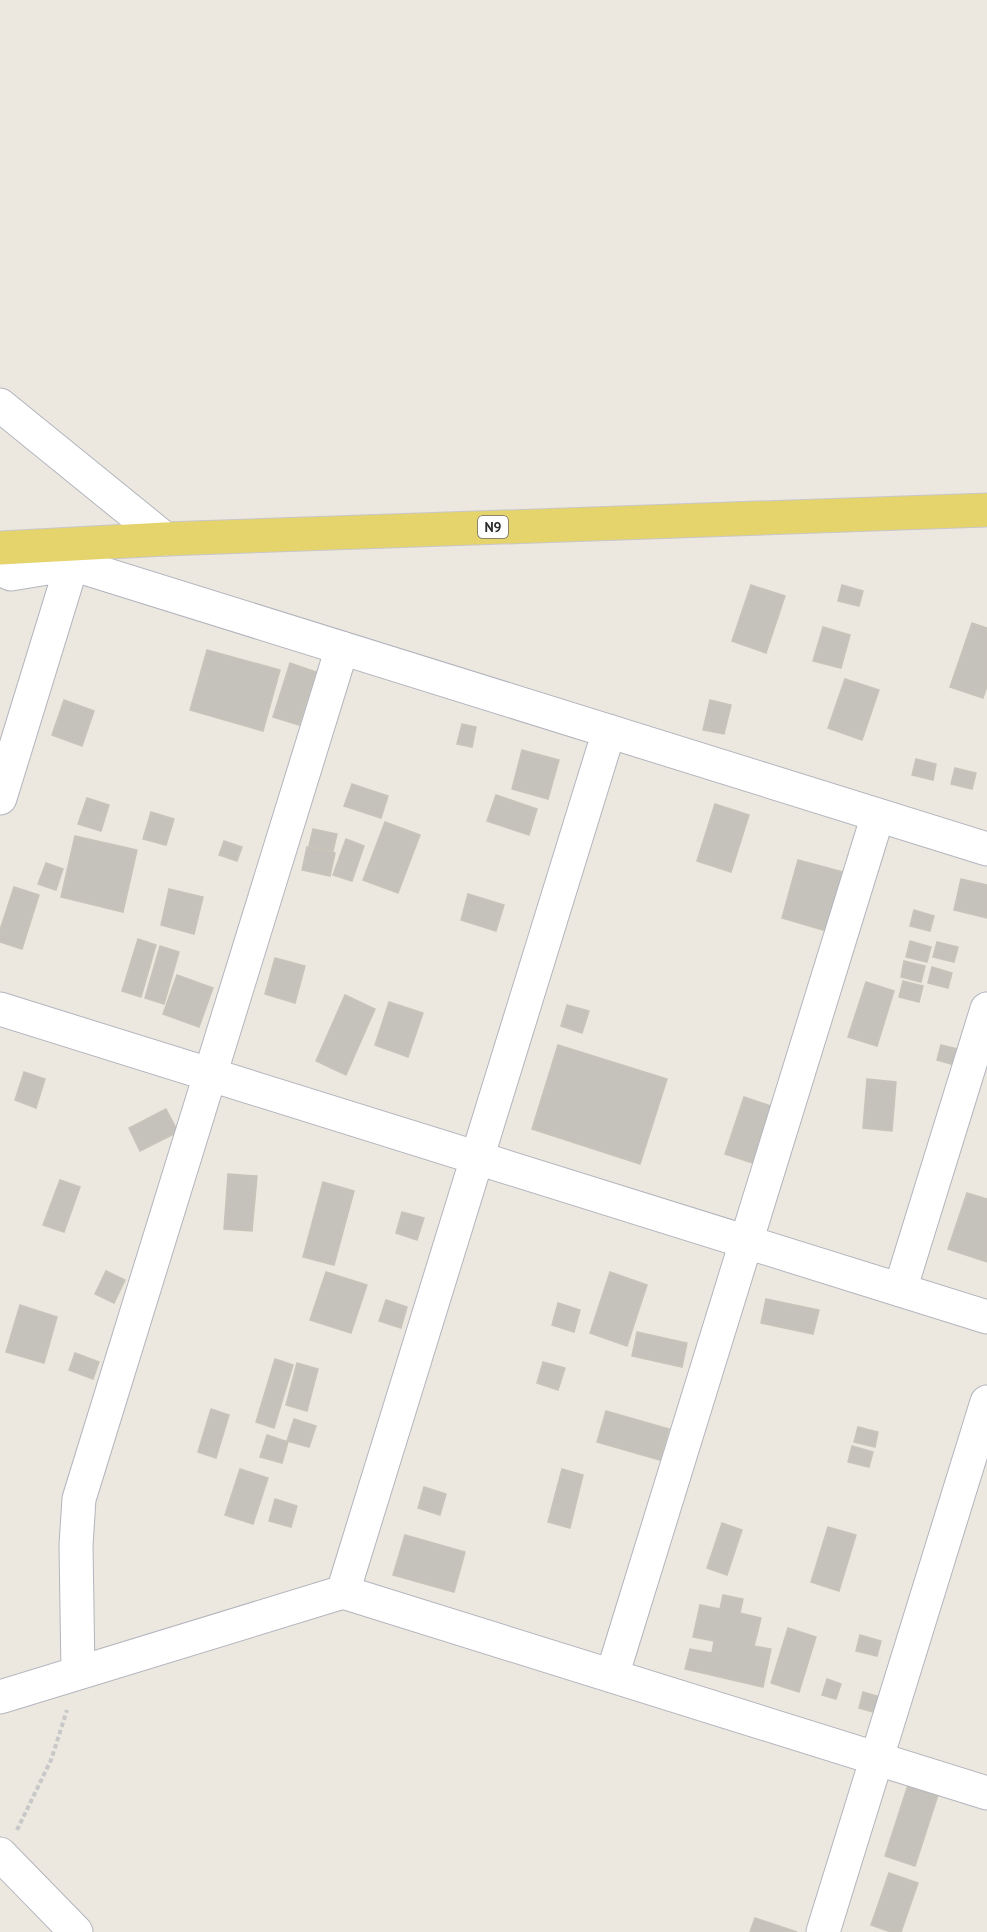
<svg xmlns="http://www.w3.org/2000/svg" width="987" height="1932" font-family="'PT Sans',sans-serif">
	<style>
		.building { fill: #c5c2bb; stroke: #c8c4ba; stroke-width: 1.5 }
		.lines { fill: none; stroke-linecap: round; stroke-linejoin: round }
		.minor-casing { stroke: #b3b5be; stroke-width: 35 }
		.major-casing { stroke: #c8c8c8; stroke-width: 35 }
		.path { stroke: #c8c8c8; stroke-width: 4; stroke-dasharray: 4.5 3; stroke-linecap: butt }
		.minor { stroke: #fff; stroke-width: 33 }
		.major { stroke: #e5d36c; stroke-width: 33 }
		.labels { text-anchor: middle; stroke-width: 5; stroke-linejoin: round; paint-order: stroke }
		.shield { fill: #fff; stroke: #6b6b6b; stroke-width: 1.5 }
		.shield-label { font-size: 14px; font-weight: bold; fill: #2c2c2c }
	</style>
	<rect width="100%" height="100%" fill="#ece8e0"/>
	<path class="building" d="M751,585L785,596L766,653L732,641Z
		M842,585L863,591L859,606L838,601Z
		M972,623L987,628V686L983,698L950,687Z
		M823,627L850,635L841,668L813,661Z
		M207,650L280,670L263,731L190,710Z
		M290,663L316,672L299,725L273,717Z
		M845,679L879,690L862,740L828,728Z
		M64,700L94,711L82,746L52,735Z
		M710,700L731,705L724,734L703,730Z
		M462,724L476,727L472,747L457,744Z
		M522,750L559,760L548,799L512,789Z
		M916,759L936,764L933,780L912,775Z
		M955,768L976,773L972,789L951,784Z
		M352,784L388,796L381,818L344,806Z
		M496,795L537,809L529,835L487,821Z
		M87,798L109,805L101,831L78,824Z
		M715,804L749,815L731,872L697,861Z
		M151,812L174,819L166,845L143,839Z
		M385,822L420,835L398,893L363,880Z
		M313,829L337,834L333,851L309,846Z
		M75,836L137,850L123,912L61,897Z
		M346,839L364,846L352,881L333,875Z
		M224,841L242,847L237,861L219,855Z
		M307,847L335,853L330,876L302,870Z
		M798,860L847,873L830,932L782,918Z
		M46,863L63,869L56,890L38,884Z
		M961,879L987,885V918L954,910Z
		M14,887L39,895L22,949L0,942V930Z
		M169,889L203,897L194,934L161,925Z
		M468,894L504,905L496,931L461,920Z
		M914,910L934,916L930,931L910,926Z
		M138,939L156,945L141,997L122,991Z
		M910,941L931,947L927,962L906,957Z
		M937,942L958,947L954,962L933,957Z
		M160,946L179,952L164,1004L145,998Z
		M275,958L305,966L295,1003L265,994Z
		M904,961L925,966L921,982L901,977Z
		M932,967L952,973L948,988L928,983Z
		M177,975L213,988L199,1027L163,1014Z
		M903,981L923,986L919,1002L899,997Z
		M866,982L894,991L877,1046L848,1037Z
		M345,995L375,1009L346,1075L316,1061Z
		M389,1002L423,1013L408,1057L375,1045Z
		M567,1005L589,1011L582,1033L561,1026Z
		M558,1045L667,1079L640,1164L532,1129Z
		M941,1045L962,1050L958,1066L937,1060Z
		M24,1072L45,1079L36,1108L15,1100Z
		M867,1079L896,1082L892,1131L863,1128Z
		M744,1097L777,1108L759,1165L725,1154Z
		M166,1109L178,1132L140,1151L129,1128Z
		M228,1174L257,1176L252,1231L224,1229Z
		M60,1180L80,1187L64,1232L43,1225Z
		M323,1182L354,1191L334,1265L303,1257Z
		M967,1193L987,1199V1262L948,1249Z
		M402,1212L424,1218L417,1240L396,1233Z
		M106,1271L125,1280L114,1303L95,1294Z
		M326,1272L367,1285L351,1333L310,1320Z
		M610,1272L647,1285L627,1346L590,1333Z
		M766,1299L819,1310L813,1334L761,1323Z
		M386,1300L407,1307L401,1328L379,1321Z
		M558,1303L580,1310L574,1332L552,1325Z
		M20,1305L57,1317L44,1363L6,1352Z
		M637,1332L687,1343L682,1367L632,1356Z
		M75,1353L99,1362L93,1379L69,1370Z
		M275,1359L293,1365L274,1428L256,1422Z
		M543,1362L565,1368L558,1390L537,1383Z
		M297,1363L318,1369L307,1411L286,1405Z
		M211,1409L229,1415L216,1458L198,1452Z
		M606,1411L669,1429L660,1460L597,1442Z
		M294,1419L316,1426L309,1447L287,1441Z
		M858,1427L878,1432L875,1447L854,1442Z
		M267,1435L288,1442L282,1463L260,1457Z
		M852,1446L873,1452L869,1467L848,1462Z
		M240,1469L268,1478L253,1524L225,1515Z
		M562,1469L583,1475L570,1528L548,1522Z
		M424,1487L446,1494L440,1515L418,1508Z
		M275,1499L297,1506L291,1527L269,1521Z
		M722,1523L742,1530L727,1575L707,1568Z
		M828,1527L856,1535L839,1591L811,1582Z
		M405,1535L465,1552L454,1592L393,1575Z
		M723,1595L743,1599L740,1613L761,1618L754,1646L771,1649L763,1687L685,1669L690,1649L712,1653L714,1641L693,1637L700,1605L720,1609Z
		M788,1628L816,1637L799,1692L771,1683Z
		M860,1635L881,1641L877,1656L856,1651Z
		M827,1679L841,1684L836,1699L822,1695Z
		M863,1692L884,1698L880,1714L859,1708Z
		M908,1785L938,1795L915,1866L885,1856Z
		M889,1873L918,1883L901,1932H891L871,1925Z
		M755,1918L797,1932H750Z"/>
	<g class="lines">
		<defs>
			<path id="minor" d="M0,405L165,539
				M0,569L11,574L72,564L987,849
				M0,798L72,564
				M0,1009L987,1317
				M900,1290L987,1009
				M343,1592L609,731
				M78,1673L76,1545L79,1499L342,648
				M612,1676L878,815
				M0,1697L343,1592L987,1793
				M0,1854L76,1932
				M823,1932L987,1402"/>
			<path id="major" d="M0,548L165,539L987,510"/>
		</defs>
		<use href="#minor" class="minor-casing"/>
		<use href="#major" class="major-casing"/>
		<path class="path" d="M17,1830L51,1760L67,1710"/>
		<use href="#minor" class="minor"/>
		<use href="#major" class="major"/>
	</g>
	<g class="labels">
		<rect class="shield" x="478" y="516" width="30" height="22" rx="4.5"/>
		<g class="shield-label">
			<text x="493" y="532">N9</text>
		</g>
	</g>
</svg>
